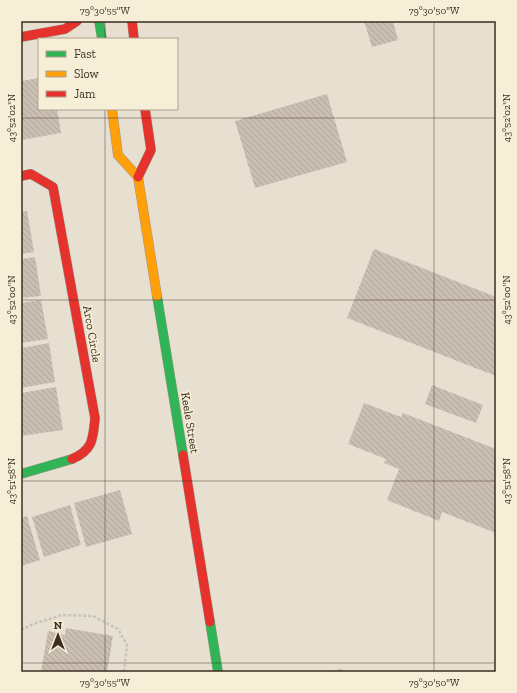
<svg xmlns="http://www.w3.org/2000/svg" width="517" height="693" font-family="'Zilla Slab',serif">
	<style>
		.building { fill: url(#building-back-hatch) }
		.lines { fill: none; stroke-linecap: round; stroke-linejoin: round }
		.fast-casing { stroke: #9c958a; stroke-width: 10 }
		.slow-casing { stroke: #9c958a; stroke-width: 10 }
		.jam-casing { stroke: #9c958a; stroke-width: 10 }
		.path { stroke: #c8c2b9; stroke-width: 2.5; stroke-dasharray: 3 2; stroke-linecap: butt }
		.fast { stroke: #30b455; stroke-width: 9 }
		.slow { stroke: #ff9f0a; stroke-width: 9 }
		.jam { stroke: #e5322d; stroke-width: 9 }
		.ticks { fill: none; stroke: #3d2e20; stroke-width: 1; stroke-opacity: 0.45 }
		.labels { text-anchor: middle; stroke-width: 3; stroke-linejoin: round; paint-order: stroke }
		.street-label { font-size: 12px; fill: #3d2e20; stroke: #f7eed8 }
		.neatline { fill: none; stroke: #3d2e20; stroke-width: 1.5 }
		.ticks-label { font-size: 10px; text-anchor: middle; fill: #3d2e20 }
	</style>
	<defs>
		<pattern id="building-back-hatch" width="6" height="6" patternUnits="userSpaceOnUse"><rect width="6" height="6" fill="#cbbfb2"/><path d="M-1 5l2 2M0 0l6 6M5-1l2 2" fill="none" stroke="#afa499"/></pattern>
	</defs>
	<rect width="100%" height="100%" fill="#e7e0d1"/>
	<path class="building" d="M364,21H393L398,40L372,47Z
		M39,78V109H57L61,133L21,140V81Z
		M327,94L347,162L255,188L235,121Z
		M27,211L34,252L21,254V212Z
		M374,249L496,297V376L347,318Z
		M35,257L41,296L21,298V259Z
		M41,300L48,339L21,343V303Z
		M49,343L55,382L21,388V348Z
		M432,385L483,405L476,423L425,404Z
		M56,387L63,430L21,436V393Z
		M364,403L401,417L403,413L496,449V533L442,512L439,521L387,500L399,469L384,463L386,459L348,444Z
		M120,490L132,534L86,547L74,503Z
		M70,505L81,545L44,557L32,517Z
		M27,516L40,560L21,566V518Z
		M66,628L113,636L107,672H41L48,631L65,635Z
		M342,669V672H329V671Z"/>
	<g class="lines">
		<defs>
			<path id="fast" d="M99,21L102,39
				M157,296L183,455
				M21,474L72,459
				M210,622L218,672"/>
			<path id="slow" d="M112,109L118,155L138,177L157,296"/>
			<path id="jam" d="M132,21L134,39
				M21,37L65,29L77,21
				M21,176L31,174L53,187L95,418C93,439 93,450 72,459
				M138,177L151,150L145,109
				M183,455L210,622"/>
		</defs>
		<use href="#fast" class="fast-casing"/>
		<use href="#slow" class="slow-casing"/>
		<use href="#jam" class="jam-casing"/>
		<path class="path" d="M21,630L33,624L62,615L93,616L118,629L127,645L124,672"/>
		<use href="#fast" class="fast"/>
		<use href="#slow" class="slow"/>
		<use href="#jam" class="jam"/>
	</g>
	<path class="ticks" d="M105,21V39M434,21V672M105,109V672M21,118H496M21,300H496M21,481H496M21,663H496"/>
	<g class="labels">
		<g class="street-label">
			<text transform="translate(92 334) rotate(80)" y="4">Arco Circle</text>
			<text transform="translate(190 423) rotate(81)" y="4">Keele Street</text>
		</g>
	</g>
	<rect width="517" height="693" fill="none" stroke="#f7eed8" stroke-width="44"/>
	<rect x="38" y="38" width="140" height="72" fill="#f7eed8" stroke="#ada18e"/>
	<rect x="46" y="51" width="20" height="6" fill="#30b455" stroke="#ada18e"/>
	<text x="74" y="58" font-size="12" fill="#3d2e20">Fast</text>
	<rect x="46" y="71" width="20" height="6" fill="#ff9f0a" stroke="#ada18e"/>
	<text x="74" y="78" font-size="12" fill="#3d2e20">Slow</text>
	<rect x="46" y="91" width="20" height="6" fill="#e5322d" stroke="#ada18e"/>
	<text x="74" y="98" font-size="12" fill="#3d2e20">Jam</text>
	<g transform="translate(58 635)" stroke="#f7eed8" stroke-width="3" paint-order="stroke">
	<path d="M0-3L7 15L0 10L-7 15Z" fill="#3d2e20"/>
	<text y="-6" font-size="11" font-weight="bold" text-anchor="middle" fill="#3d2e20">N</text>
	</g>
	<rect x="22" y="22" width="473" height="649" class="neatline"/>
	<g class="ticks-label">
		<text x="105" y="14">79°30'55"W</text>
		<text x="434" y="14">79°30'50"W</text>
		<text transform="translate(11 118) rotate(-90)" y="4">43°52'02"N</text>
		<text transform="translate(506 118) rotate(-90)" y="4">43°52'02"N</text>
		<text transform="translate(11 300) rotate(-90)" y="4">43°52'00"N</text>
		<text transform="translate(506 300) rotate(-90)" y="4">43°52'00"N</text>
		<text transform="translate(11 481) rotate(-90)" y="4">43°51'58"N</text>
		<text transform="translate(506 481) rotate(-90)" y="4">43°51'58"N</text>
		<text x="105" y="686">79°30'55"W</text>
		<text x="434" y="686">79°30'50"W</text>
	</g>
</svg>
